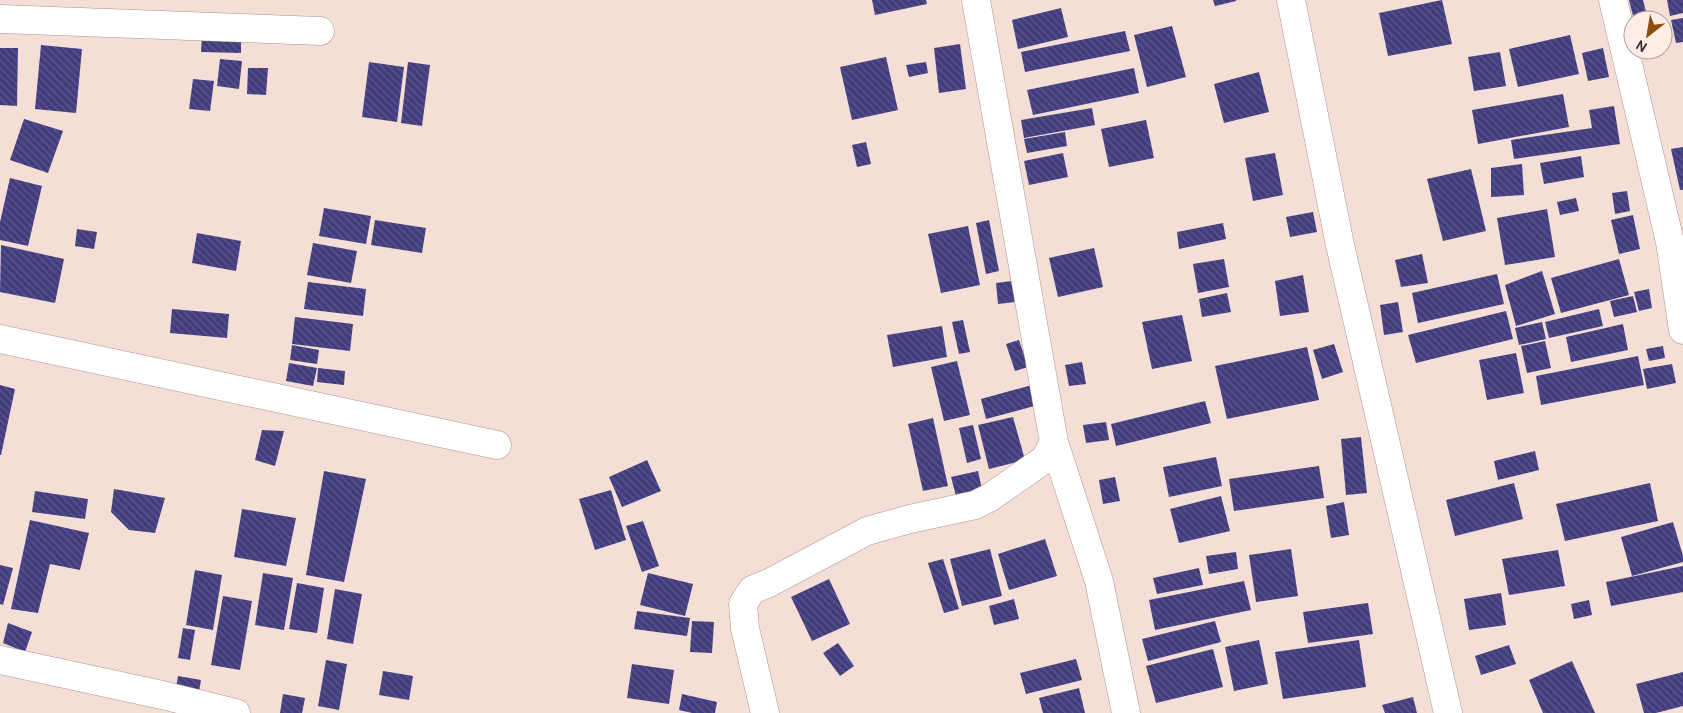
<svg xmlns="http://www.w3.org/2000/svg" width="1683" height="713" font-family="Cabin,sans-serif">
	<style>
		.building { fill: url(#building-back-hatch) }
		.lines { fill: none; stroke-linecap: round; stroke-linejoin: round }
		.minor-casing { stroke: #aa958e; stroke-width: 29 }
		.minor { stroke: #fff; stroke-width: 28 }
	</style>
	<defs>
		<pattern id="building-back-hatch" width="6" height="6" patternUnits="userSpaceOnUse" patternTransform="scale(1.25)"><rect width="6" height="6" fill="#423d7e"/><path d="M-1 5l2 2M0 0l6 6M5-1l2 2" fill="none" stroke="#5c578b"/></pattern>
	</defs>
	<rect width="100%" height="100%" fill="#f4ded6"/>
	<path class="building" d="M872,0H926L927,4L875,15Z
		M1213,0H1236V1L1215,6Z
		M1442,0L1452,44L1388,56L1379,13Z
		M1629,0H1643L1648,20H1634Z
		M1667,0H1683V13L1670,16Z
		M1061,8L1068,37L1018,49L1012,20Z
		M1683,18V42L1676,43L1671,20Z
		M1172,26L1186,77L1147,87L1134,35Z
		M1125,31L1130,51L1025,72L1021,52Z
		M202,35L241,37V53L201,52Z
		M1570,35L1579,74L1518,87L1509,49Z
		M960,44L966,89L939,93L934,48Z
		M41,45L82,49L76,113L35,109Z
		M0,48H18L17,106L0,105Z
		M1603,48L1609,77L1588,81L1582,53Z
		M1500,52L1506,86L1474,91L1468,57Z
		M886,57L898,110L852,120L840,67Z
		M220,59L242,61L239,89L217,86Z
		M369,62L404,67L397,122L362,117Z
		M408,62L430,65L422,126L401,123Z
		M926,62L928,73L909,77L906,65Z
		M248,68H268L266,95L247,94Z
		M1134,68L1139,93L1033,115L1027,90Z
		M1259,72L1269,112L1224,123L1214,84Z
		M193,79L214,81L210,111L189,109Z
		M1563,94L1569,127L1478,144L1472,110Z
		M1614,106L1620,144L1514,159L1511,140L1592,128L1589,110Z
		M1092,108L1095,125L1024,138L1021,120Z
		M24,119L63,131L48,173L10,160Z
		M1146,120L1154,158L1109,167L1101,129Z
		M1065,132L1067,146L1027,153L1024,139Z
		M866,142L871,164L857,167L852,145Z
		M1683,147V190H1680L1671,149Z
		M1063,153L1068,177L1029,185L1024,161Z
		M1275,153L1283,195L1253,201L1245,158Z
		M1581,156L1584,177L1544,184L1540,163Z
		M1522,164L1524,195L1491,197V168Z
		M1471,169L1486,231L1443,241L1427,179Z
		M10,178L42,186L28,246L0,240V222Z
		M1627,191L1630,211L1615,214L1612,193Z
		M1576,198L1579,211L1560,215L1557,202Z
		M324,208L371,216L366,244L319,236Z
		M1547,209L1555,257L1505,265L1497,218Z
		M1313,212L1317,232L1290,237L1286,217Z
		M1633,215L1640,249L1619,254L1611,220Z
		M375,220L426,228L422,253L371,245Z
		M989,220L999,271L986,274L976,223Z
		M1223,223L1226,239L1179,249L1177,232Z
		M968,226L980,285L941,293L928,234Z
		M77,229L97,232L94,249L75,246Z
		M197,233L241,241L236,271L192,263Z
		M313,243L357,251L351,283L307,275Z
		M1,245L64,259L55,303L0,292Z
		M1094,248L1103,287L1058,297L1049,258Z
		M1422,254L1428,283L1401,287L1395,260Z
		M1224,259L1229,287L1198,293L1193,264Z
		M1619,259L1629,295L1561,313L1551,278Z
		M1542,271L1555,314L1516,326L1505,285Z
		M1497,274L1504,304L1418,323L1412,293Z
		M1303,275L1309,312L1280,316L1275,281Z
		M1012,281L1015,302L998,304L996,283Z
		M308,282L366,289L363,316L304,309Z
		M1649,289L1652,308L1639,311L1634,292Z
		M1227,293L1231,312L1202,317L1199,299Z
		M1633,296L1637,312L1614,317L1610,301Z
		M1398,302L1403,332L1384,335L1380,305Z
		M172,309L229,314L227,338L170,333Z
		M1599,309L1603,326L1549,338L1545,322Z
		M1506,311L1513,339L1416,363L1408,335Z
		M1182,315L1192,361L1152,369L1142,322Z
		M295,317L353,324L350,351L292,344Z
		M963,320L970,352L959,354L952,322Z
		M1542,322L1546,339L1519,345L1515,328Z
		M1623,324L1628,350L1571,362L1566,337Z
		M942,326L947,357L893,367L887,335Z
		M1019,340L1028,367L1015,371L1006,344Z
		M1545,341L1551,368L1527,373L1521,346Z
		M1334,344L1343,372L1322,379L1313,350Z
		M292,345L319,350L317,364L290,360Z
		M1663,346L1665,358L1649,361L1646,349Z
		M1307,347L1319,400L1227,419L1215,366Z
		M1516,353L1524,393L1487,400L1479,360Z
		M1638,356L1644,385L1541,405L1536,376Z
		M957,361L970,415L944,421L931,367Z
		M1082,362L1086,384L1069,386L1065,365Z
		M289,363L317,368L313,386L286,381Z
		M1672,364L1676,383L1647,389L1643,369Z
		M318,368L345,371L344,385L317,382Z
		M0,385L15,389L1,455H0Z
		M1032,385L1038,405L986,419L981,399Z
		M1205,401L1211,423L1116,446L1111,424Z
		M1013,417L1025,460L989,469L978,425Z
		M933,418L948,486L923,491L908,424Z
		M1106,422L1109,440L1086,443L1083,425Z
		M973,425L981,459L967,463L959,428Z
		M262,430L284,431L275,466L255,460Z
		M1361,437L1367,493L1346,495L1341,439Z
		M1535,451L1539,470L1498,480L1494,461Z
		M1216,457L1222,486L1169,497L1163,467Z
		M647,460L661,491L622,507L609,477Z
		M1319,466L1324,498L1234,511L1229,479Z
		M324,471L366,479L344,582L306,575Z
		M978,471L983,494L957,500L951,477Z
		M1115,477L1120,501L1103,504L1099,480Z
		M1514,483L1523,519L1455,536L1446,500Z
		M1650,483L1658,521L1565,541L1556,504Z
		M114,489L165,498L155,533L129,530L111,512Z
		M611,490L626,540L595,550L579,499Z
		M35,491L88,499L85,519L32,512Z
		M1221,496L1230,531L1179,543L1170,509Z
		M1344,502L1349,535L1331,538L1326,506Z
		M242,509L296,518L286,566L234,557Z
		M30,520L89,533L80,570L50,564L38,613L11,609Z
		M643,521L659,566L642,572L626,526Z
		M1673,522L1683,556V562L1632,576L1621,537Z
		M1045,539L1057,576L1009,590L998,554Z
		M990,549L1002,596L962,606L950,559Z
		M1291,549L1298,596L1256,602L1249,555Z
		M1558,550L1565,586L1509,595L1502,559Z
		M1236,552L1238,569L1209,574L1206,556Z
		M943,559L959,609L944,613L928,563Z
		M0,565L13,568L3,605L0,604Z
		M1683,566V592L1611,606L1606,582Z
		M1199,568L1203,585L1157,594L1153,578Z
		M195,570L222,575L213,630L186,625Z
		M263,573L293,578L284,630L255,625Z
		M648,573L693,584L685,616L640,605Z
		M829,579L850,624L812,641L791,597Z
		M1244,581L1251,610L1155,630L1149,600Z
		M297,583L324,588L317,633L289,629Z
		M335,589L362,594L353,644L327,639Z
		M1501,593L1506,625L1469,630L1464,599Z
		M223,596L252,601L240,670L211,665Z
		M1014,599L1019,619L994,625L989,606Z
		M1589,600L1592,615L1574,619L1571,604Z
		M1368,603L1373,634L1308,643L1303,612Z
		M637,611L690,618L687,636L634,629Z
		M692,621L714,622L712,653L690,652Z
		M1215,621L1221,642L1148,661L1142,639Z
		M8,623L32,632L25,652L3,643Z
		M183,628L195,630L190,660L178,658Z
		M1259,640L1268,684L1234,691L1225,647Z
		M1359,640L1366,687L1283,699L1275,652Z
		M838,643L854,666L840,676L823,653Z
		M1509,645L1516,664L1481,675L1475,656Z
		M1213,649L1223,687L1156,703L1146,666Z
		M1076,659L1082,680L1026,694L1020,673Z
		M326,660L347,664L339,710L318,706Z
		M1572,661L1595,713H1543L1529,680Z
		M632,664L674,670L669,704L627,698Z
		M383,671L413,676L409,700L379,695Z
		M1683,672V706L1656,713H1644L1636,684Z
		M178,676L201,680L198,698L175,694Z
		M1079,688L1085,713H1043L1039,698Z
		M283,694L305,698L302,713H280Z
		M682,694L717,702L715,713H692L679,710Z
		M1413,697L1417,713H1385L1382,705Z"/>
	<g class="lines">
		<defs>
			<path id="minor" d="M976,0L1054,442L1099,581L1126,713
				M1291,0L1340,245L1448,713
				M1613,0L1670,242L1683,330
				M0,19L320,31
				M0,339L497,445
				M0,660L162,695L236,713
				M765,713L745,628L743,604L752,590L769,583L867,531L910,519L975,505L989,498L1045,459L1054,442"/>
		</defs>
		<use href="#minor" class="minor-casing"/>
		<use href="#minor" class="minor"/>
	</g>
	<g transform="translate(1648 35) rotate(211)"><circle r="24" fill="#feece6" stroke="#aea09b"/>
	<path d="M0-4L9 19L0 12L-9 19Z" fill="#8b4e0e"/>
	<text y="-8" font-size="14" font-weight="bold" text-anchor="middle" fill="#362e2b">N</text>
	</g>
</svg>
